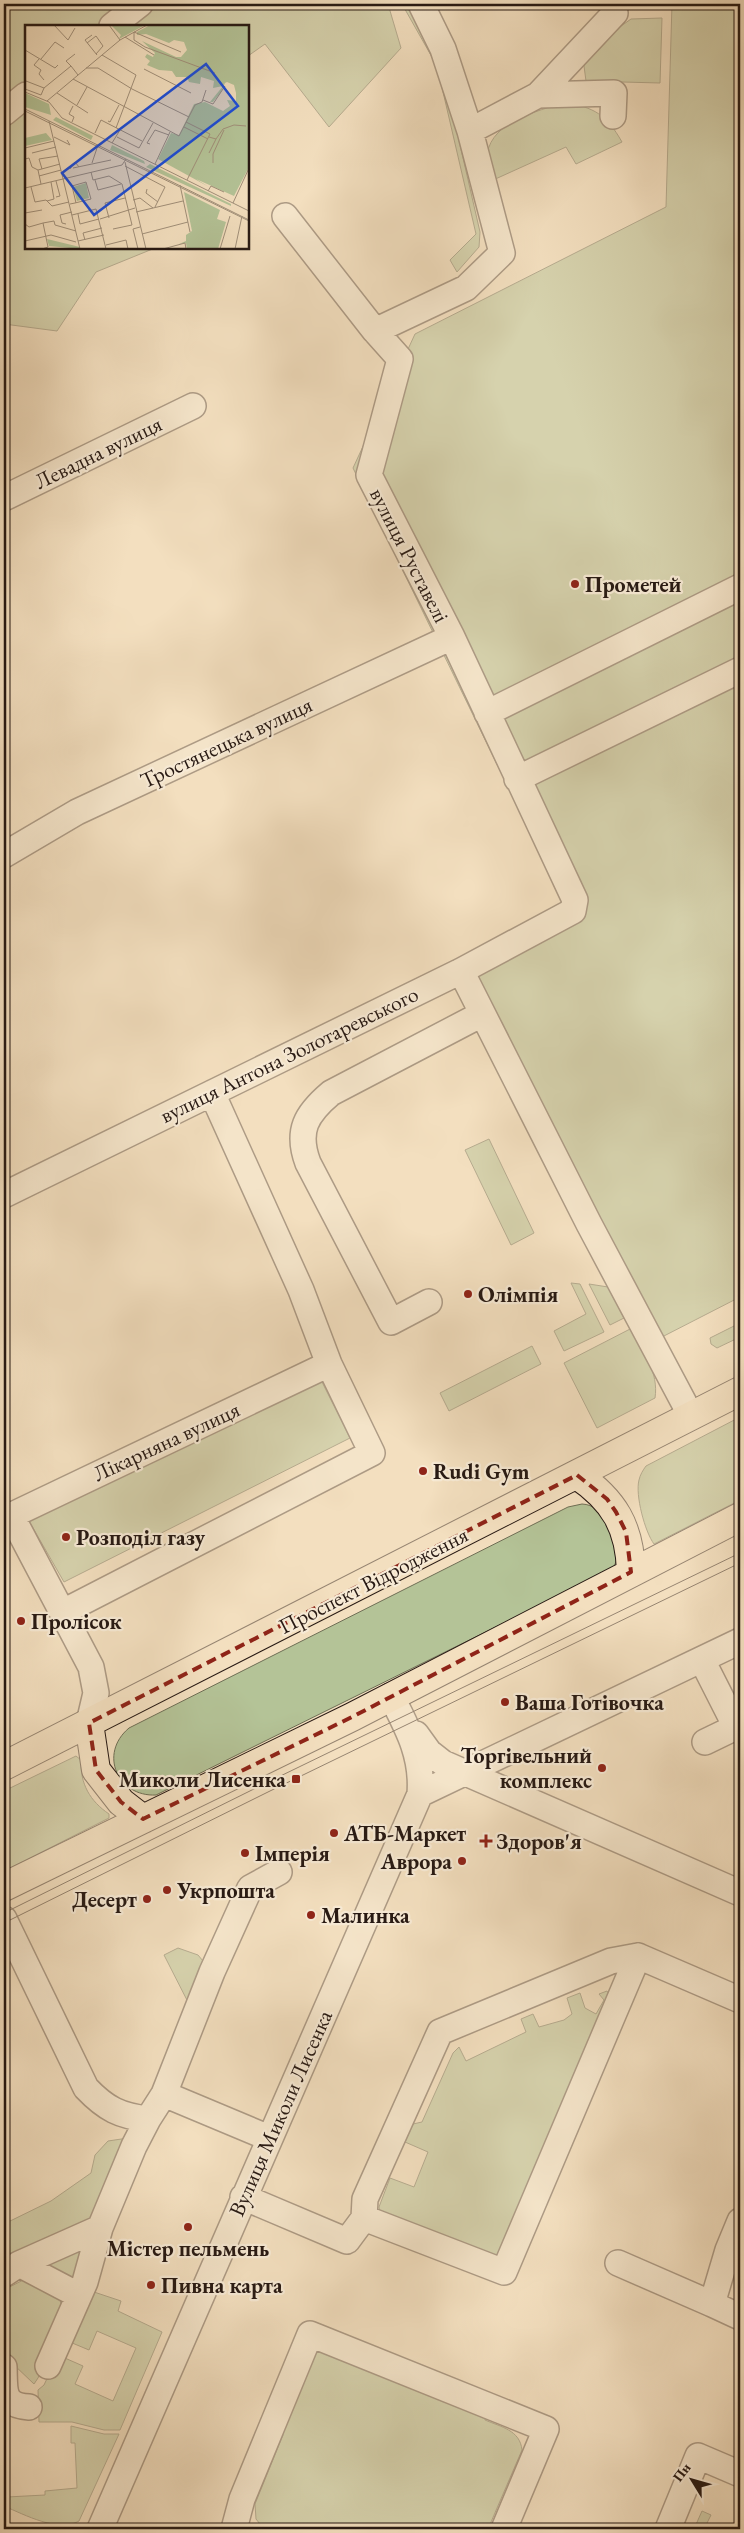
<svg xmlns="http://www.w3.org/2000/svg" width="744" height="2533" font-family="'EB Garamond',serif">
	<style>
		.green { fill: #b4c397; stroke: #6e6e55 }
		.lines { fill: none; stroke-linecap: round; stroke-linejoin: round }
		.minor-casing { stroke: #5a4a3e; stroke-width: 28 }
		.major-casing { stroke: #271913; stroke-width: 30 }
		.minor { stroke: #f7ead5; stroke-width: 25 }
		.major { stroke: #f3dfbf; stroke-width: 28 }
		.tram { stroke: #271913; stroke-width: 1 }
		.marked { fill: none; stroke: #8f2418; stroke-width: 4; stroke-dasharray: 10 6; stroke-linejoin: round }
		.poi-dot { fill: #8f2418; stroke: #f7ead5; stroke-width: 2 }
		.labels { text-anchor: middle; stroke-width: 4.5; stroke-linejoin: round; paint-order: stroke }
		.street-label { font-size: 22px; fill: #271913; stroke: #f7ead5 }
		.poi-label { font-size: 22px; font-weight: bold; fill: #271913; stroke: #f7ead5; text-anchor: start }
		.inset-road { fill: none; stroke: #a1907a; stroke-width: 1 }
		.view { fill: #1d4ed8; fill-opacity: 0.15; stroke: #1d4ed8; stroke-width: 2.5 }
		.inset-edge { fill: none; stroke: #271913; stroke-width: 2.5 }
	</style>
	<rect width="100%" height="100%" fill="#f3dfbf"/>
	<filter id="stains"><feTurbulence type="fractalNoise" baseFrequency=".004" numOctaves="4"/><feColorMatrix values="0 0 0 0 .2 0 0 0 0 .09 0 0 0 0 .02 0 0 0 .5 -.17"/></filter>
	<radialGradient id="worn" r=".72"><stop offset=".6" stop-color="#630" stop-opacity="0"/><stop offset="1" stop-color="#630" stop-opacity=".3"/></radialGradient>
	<path class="green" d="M4,4H388L401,48L329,127L265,44L248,56V26H26V248H155L96,272L57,331L4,324Z
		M402,4H407L441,62L480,232L479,247L457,272L450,260L476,234L437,66Z
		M672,4H740V1297L660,1338L475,976L562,929V898L353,468L415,334L666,207Z
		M662,18L660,83L586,81L584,66L590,48L631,19Z
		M564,102C595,108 606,114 622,142L576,164L566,147L491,181C490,173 486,162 487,154C493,120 538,112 564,102Z
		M489,1139L534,1233L511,1245L465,1150Z
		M571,1283L580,1284L604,1332L564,1351L554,1331L586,1314Z
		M589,1284L608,1287L624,1318L610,1325Z
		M740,1323V1337L717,1348L711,1344L710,1338Z
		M632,1328C643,1350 659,1373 655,1398L597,1428L564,1363Z
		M532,1346L541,1364L449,1411L440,1393Z
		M319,1376L350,1438L64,1582L29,1521L40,1509Z
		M740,1417V1500L654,1544C645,1532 635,1495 639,1480C640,1475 643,1470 646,1466Z
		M582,1504C605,1505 611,1533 620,1552L613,1569L156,1795C118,1797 98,1754 129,1728L568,1507Z
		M76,1756L81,1760C80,1784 90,1801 109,1814V1818L4,1871V1791Z
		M178,1948L198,1955L203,1961L191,2008L164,1955Z
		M607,1991L613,2001L499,2254L491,2256L380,2213L379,2207L390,2178L414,2187L428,2152L405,2142L413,2124L422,2122L453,2053L459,2047L466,2061L526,2032L521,2019L533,2014L539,2027L564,2020L572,2014L567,1998L580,1993L585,2008L596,2014L604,2000L599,1994Z
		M128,2138L88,2225L13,2257L4,2250V2224L51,2201L91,2173L95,2155L108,2141Z
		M88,2242L71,2281L40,2262Z
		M25,2279L60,2300L64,2316L38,2378L34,2384L12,2363L4,2347V2290Z
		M94,2292L121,2301L118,2311L162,2332L120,2430H104L72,2422H39L38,2390L44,2385L58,2355L83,2366L75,2384L113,2401L136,2348L97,2331L89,2350L65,2340Z
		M318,2348L486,2415L485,2420C501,2427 520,2430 522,2450L488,2529H264L256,2519L255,2504L283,2435L281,2430Z
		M71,2426L104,2434H119L79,2521C59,2533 25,2515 4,2506V2463L7,2497L45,2495V2491L77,2488L75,2443H71Z
		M702,2511L711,2515L704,2529H694Z"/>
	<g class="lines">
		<defs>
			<path id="minor" d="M112,26L140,4
				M538,95L615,13
				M4,113L26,95
				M470,131L538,95L614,93L613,116
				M375,331L466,288L502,253L470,131L443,49L421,4
				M4,498L193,406
				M487,713L740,587
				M517,779L740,670
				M4,855L77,812L452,637
				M461,971L589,1224L691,1416
				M4,1195L461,971L573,911L575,900L452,637L369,475L400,359L375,331L285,216
				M429,1302L391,1322L308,1163C296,1131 306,1114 331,1093L482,1014
				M11,1515L91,1667L96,1693L89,1723
				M4,1519L329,1364
				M63,1612L372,1453L329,1364L301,1290L212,1093
				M702,1660L736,1727L740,1725
				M416,1734L429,1752L443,1763L740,1893
				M705,1742L736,1727
				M420,1794L740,1641
				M4,1919L86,2088C106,2109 120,2116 148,2119
				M164,2094L269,2138
				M243,2197L347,2241L364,2218L365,2199L440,2032L611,1961L638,1956L740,2000
				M364,2218L504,2272L638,1956
				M740,2221L728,2250L712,2304L740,2317
				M618,2263L712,2304
				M19,2264L100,2228
				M4,2274L19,2264L78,2295
				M48,2366L85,2282L100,2228L134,2146L148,2119L164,2094L212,1972L250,1888L279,1872
				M4,2367C5,2390 1,2405 29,2407
				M100,2529L420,1794C423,1756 408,1729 391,1696
				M234,2529L242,2499L310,2334L546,2429L504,2529
				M668,2529L698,2456L740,2474"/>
			<path id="major" d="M577,1475C614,1500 630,1527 631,1572
				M89,1723L96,1770L121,1802L143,1819
				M4,1766L740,1391
				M4,1887L352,1717L740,1517"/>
		</defs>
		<use href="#minor" class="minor-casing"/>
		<use href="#major" class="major-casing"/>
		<use href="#minor" class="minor"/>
		<use href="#major" class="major"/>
		<path class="tram" d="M4,1913L266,1783L740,1553
			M4,1923L270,1791L740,1563"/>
	</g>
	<path d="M0 0H744V2533H0ZM577,1475L607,1499L616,1512L626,1532L631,1572L352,1717L143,1819L121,1802L96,1770L89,1723Z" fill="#f3dfbf" fill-opacity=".55" fill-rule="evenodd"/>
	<path class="marked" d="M577,1475L607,1499L616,1512L626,1532L631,1572L352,1717L143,1819L121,1802L96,1770L89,1723Z"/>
	<g class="poi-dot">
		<circle cx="575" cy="584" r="5"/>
		<circle cx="468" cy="1294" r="5"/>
		<circle cx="423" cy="1471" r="5"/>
		<circle cx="66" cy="1537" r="5"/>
		<circle cx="21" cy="1621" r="5"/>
		<circle cx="505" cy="1702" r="5"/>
		<circle cx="602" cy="1768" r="5"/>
		<rect x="291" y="1774" width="10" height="10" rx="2.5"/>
		<circle cx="334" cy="1833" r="5"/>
		<path d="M483.5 1833.5h5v5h5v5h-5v5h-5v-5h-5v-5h5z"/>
		<circle cx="245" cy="1853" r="5"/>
		<circle cx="462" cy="1861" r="5"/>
		<circle cx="167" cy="1890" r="5"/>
		<circle cx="147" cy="1899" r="5"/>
		<circle cx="311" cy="1915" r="5"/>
		<circle cx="188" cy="2227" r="5"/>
		<circle cx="151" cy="2285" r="5"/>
	</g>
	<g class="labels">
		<g class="street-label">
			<text transform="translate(98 452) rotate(-26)" y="8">Левадна вулиця</text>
			<text transform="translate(410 555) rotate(63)" y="8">вулиця Руставелі</text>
			<text transform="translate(226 742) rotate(-25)" y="8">Тростянецька вулиця</text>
			<text transform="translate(289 1054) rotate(-26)" y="8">вулиця Антона Золотаревського</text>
			<text transform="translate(166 1441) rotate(-25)" y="8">Лікарняна вулиця</text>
			<text transform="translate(373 1580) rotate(-27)" y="8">Проспект Відродження</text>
			<text transform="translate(280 2113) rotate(-66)" y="8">Вулиця Миколи Лисенка</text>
		</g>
		<g class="poi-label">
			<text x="585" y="592">Прометей</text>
			<text x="478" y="1302">Олімпія</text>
			<text x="433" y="1479">Rudi Gym</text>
			<text x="76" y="1545">Розподіл газу</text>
			<text x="31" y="1629">Пролісок</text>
			<text x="515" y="1710">Ваша Готівочка</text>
			<text x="592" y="1763" text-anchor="end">Торгівельний<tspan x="592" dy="25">комплекс</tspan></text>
			<text x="286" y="1787" text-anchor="end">Миколи Лисенка</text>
			<text x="344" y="1841">АТБ-Маркет</text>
			<text x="496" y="1849">Здоров'я</text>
			<text x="255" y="1861">Імперія</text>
			<text x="452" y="1869" text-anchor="end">Аврора</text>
			<text x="177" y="1898">Укрпошта</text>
			<text x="137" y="1907" text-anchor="end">Десерт</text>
			<text x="321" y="1923">Малинка</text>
			<text x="188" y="2256" text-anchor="middle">Містер пельмень</text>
			<text x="161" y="2293">Пивна карта</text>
		</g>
	</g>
	<g transform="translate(25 25)">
		<rect width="224" height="224" fill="#f3dfbf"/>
		<path d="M86,0L89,1L120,0L94,14L96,10ZM125,0H224V142L209,171L171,154L184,162L133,134L146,108L154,110L169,79L180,77L198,86L205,81L202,75L211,76V68L209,60L202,57L200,58L196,67L188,77H185L198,61L188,63L189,56L176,52L175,59L164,57L162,52H151L147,46L134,45L122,40L125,36L120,32L122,29L128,32L130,28L117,16L151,32H156L162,25L159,17L149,15L144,18L121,9L112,10V7ZM0,68L24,79L26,90L0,82ZM31,92L68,111L66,115L28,95ZM21,108L27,115L0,121V113ZM87,120L119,136L120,139L85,125ZM125,139L206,179V181L121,142ZM61,158L64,173L52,176L48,162ZM159,167L195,185L192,194L201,197L193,224H162L161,218L154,219L161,216V210L167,206ZM22,214L55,222V224L24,221Z" fill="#b4c397"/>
		<path class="inset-road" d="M29,0L43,15L50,3M84,0L95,15M67,10L60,15L72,30M100,12L129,30M62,18L71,11L78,21L71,29M0,25L30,43L33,40M156,27L109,7V15L120,22L190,48M77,30L111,50L91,103M14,34L9,40L16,45L14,49L19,55M16,34L30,17L39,23M46,41L41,36L50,29M61,43H73L107,64L164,92M119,44L166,68M48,54L154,111L170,80L177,77L181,65M0,59L1,56L19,63L16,70L0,64M19,63L46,41L53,50M0,67L24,77L37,93L224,186M32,68L63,88M178,75L188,79L200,61M22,76L95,15L122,0M52,80L62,62M0,84L224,195M0,86L224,196M24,96L55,224M83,96L85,97L94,80M47,97L49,92L44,89L48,81M161,97L185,109L162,155M159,102L183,114M70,108L76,95L117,116M29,112L45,120L42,115M92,112L114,123L128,98M184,112L191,114L198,104L209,100L221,101M87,118L95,105M125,119L122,118L130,105L144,110M0,123L29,116M7,128L31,122M184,128L191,114M0,134L4,133L7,142L13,145M100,137L121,224M67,138L73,120M188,138V129L199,105M130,139L145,107M100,141L140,162L130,182M48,143L86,135M17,144L14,134L33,131M45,144L50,137L54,142M66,147L68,155L84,151L97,159L107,200L88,204M14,151L36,145M70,155L73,165L96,159M16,159L13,145L35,139M155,160L165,207M6,162L10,177L21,175L27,181L44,177M0,163L97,140L101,134M122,164L121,168L133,177M183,166L186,161L199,167M31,172L35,171L31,156M108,175L115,173L128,183M22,176L29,174L26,157M208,178L224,143M45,179L50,178L66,174L61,157L47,161L51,178M111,187L158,176M0,188L17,185M53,189L55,199L74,194M47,190L71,184L81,224M84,193L80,178L100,173M75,194L110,183M18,198L29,196L30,200L51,206M0,199L4,202L18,198L23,222L17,224M41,199L37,198L35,190L47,187M117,209L163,197M60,215L58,208L77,203M0,216L26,210L51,217M53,216L79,210M81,220L101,215L103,224M113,224L108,204L115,202M138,224L160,218L161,224M195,224L205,191M210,224L217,191"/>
		<path class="view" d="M181,39L213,81L69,190L37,148Z"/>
		<rect width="224" height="224" class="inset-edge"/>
	</g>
	<rect width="744" height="2533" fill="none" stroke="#f3dfbf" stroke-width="20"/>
	<rect x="5" y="5" width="734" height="2523" fill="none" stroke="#271913" stroke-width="2.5"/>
	<rect x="10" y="10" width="724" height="2513" fill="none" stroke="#271913"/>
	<g transform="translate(692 2480) rotate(307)" stroke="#f7ead5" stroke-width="4" paint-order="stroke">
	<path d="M0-4L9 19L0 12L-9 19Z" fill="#271913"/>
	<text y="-8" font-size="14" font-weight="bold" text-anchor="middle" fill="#271913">Пн</text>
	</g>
	<rect width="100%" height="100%" filter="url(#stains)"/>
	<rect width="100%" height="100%" fill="url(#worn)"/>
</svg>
